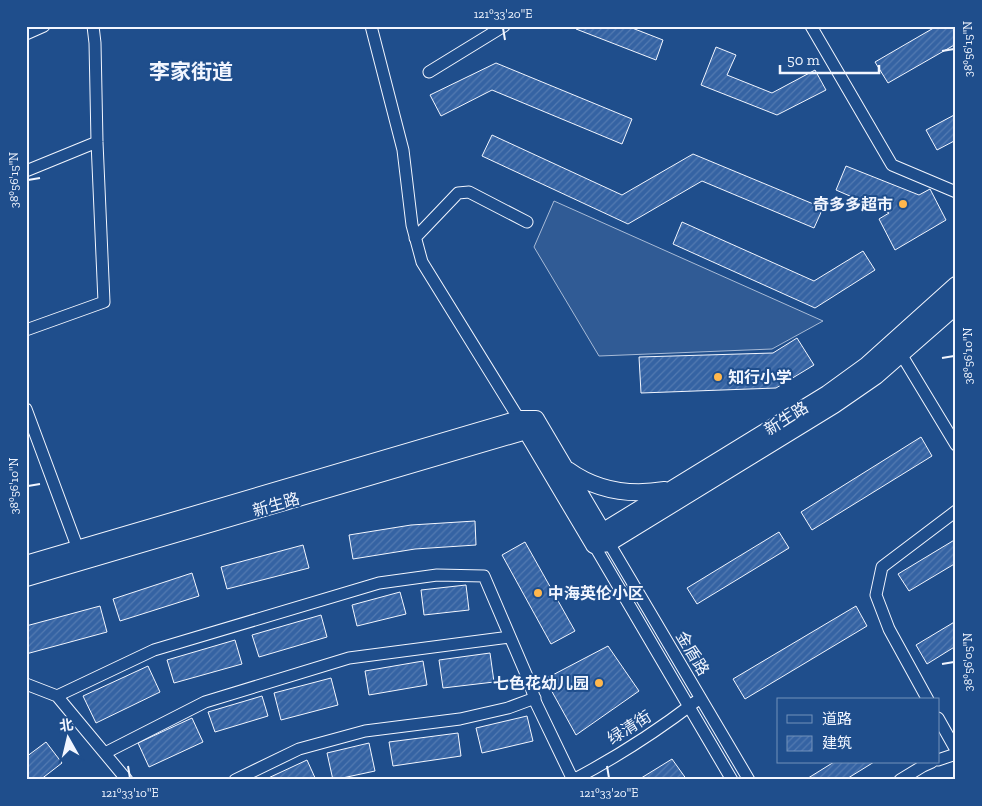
<svg xmlns="http://www.w3.org/2000/svg" width="982" height="806" font-family="'Zilla Slab','Noto Sans SC',serif">
	<style>
		.built { fill: #305b95; stroke: #a8bbd7 }
		.building { fill: url(#building-hatch); stroke: #f2f6ff }
		.lines { fill: none; stroke-linecap: round; stroke-linejoin: round }
		.street-casing { stroke: #f2f6ff; stroke-width: 13 }
		.secondary-casing { stroke: #f2f6ff; stroke-width: 18 }
		.street { stroke: #1f4e8c; stroke-width: 11 }
		.secondary { stroke: #1f4e8c; stroke-width: 16 }
		.ticks { fill: none; stroke: #f2f6ff; stroke-width: 2 }
		.poi-dot { fill: #ffb74d; stroke: #1f4e8c; stroke-width: 2 }
		.labels { text-anchor: middle; stroke-width: 4; stroke-linejoin: round; paint-order: stroke }
		.poi-label { font-size: 16px; font-weight: bold; fill: #f2f6ff; stroke: #1f4e8c; text-anchor: end }
		.street-label { font-size: 16px; fill: #f2f6ff; stroke: #1f4e8c }
		.district-label { font-size: 21px; font-weight: bold; fill: #f2f6ff; stroke: #1f4e8c }
		.neatline { fill: none; stroke: #f2f6ff; stroke-width: 2 }
		.ticks-label { font-size: 12px; text-anchor: middle; fill: #f2f6ff }
	</style>
	<defs>
		<pattern id="building-hatch" width="6" height="6" patternUnits="userSpaceOnUse" patternTransform="scale(1.25)"><rect width="6" height="6" fill="#3563a3"/><path d="M-1 1l2-2M0 6l6-6M5 7l2-2" fill="none" stroke="#537ab1"/></pattern>
	</defs>
	<rect width="100%" height="100%" fill="#1f4e8c"/>
	<path class="built" d="M554,201L823,321L772,349L599,356L534,247Z"/>
	<path class="building" d="M577,26H627L663,40L656,60L576,29Z
		M937,26H956V44L888,83L875,62Z
		M716,47L736,55L727,75L772,93L815,70L826,90L777,115L701,85Z
		M496,63L632,119L622,144L492,90L441,116L430,95Z
		M956,114V140L937,150L926,130Z
		M492,135L622,195L693,154L823,208L814,228L702,181L628,224L482,156Z
		M846,166L919,195L930,189L946,220L895,250L879,219L889,213L836,190Z
		M682,222L814,281L863,251L875,270L815,308L673,244Z
		M797,338L814,365L776,388L641,393L639,357L773,353Z
		M921,437L932,456L812,530L801,512Z
		M475,521L476,545L415,549L353,559L349,535L411,525Z
		M779,532L789,548L697,604L687,588Z
		M956,539V563L909,591L898,574Z
		M525,542L575,631L551,644L502,555Z
		M303,545L309,568L227,589L221,567Z
		M192,573L199,596L120,621L113,599Z
		M466,585L469,610L424,615L421,590Z
		M400,592L406,614L357,626L352,605Z
		M100,606L107,632L26,654V626Z
		M856,606L867,626L745,699L733,679Z
		M321,615L327,637L259,657L252,635Z
		M956,621V646L927,664L916,645Z
		M235,640L242,664L174,683L167,660Z
		M608,646L639,691L576,735L545,679Z
		M490,653L494,682L443,688L439,660Z
		M423,661L427,685L369,695L365,671Z
		M148,666L160,692L96,723L83,696Z
		M331,678L338,705L281,720L274,693Z
		M262,696L268,716L215,732L208,712Z
		M527,716L533,741L482,753L476,728Z
		M192,718L203,742L149,767L138,743Z
		M458,733L461,756L393,766L389,742Z
		M46,742L62,763L40,780H26V757Z
		M369,743L375,771L333,780L327,753Z
		M672,759L687,780H638Z
		M307,760L316,780H264Z
		M834,762H874L845,780H805Z"/>
	<g class="lines">
		<defs>
			<path id="street" d="M371,26L403,150L412,225L422,262L519,419
				M811,26L892,165L956,192
				M26,34L44,26
				M429,72L504,26
				M26,171L97,142
				M415,238L458,193L469,192L527,222
				M26,330L104,302L97,142L95,43L93,26
				M898,349L956,445
				M26,409L78,549
				M609,543L749,780
				M594,545L732,780
				M26,684L57,696L154,650L379,583L437,575L484,576L529,681L536,703L573,780
				M57,696L127,780
				M928,700L889,629L876,595L882,567L956,511
				M938,718L956,750
				M105,753L205,702L349,658L510,637
				M938,760L956,754
				M235,780L299,749L365,731L460,719L508,708L535,698
				M573,780C615,758 657,731 695,702
				M900,780L923,766L932,762"/>
			<path id="secondary" d="M536,419L608,541
				M521,422L594,545
				M568,470C597,491 629,496 665,490
				M594,545L602,532L827,394L867,365L956,285
				M594,545L609,543L834,405L876,376L956,306
				M26,564L519,419H536
				M26,578L526,431L536,419"/>
		</defs>
		<use href="#street" class="street-casing"/>
		<use href="#secondary" class="secondary-casing"/>
		<use href="#street" class="street"/>
		<use href="#secondary" class="secondary"/>
	</g>
	<path class="ticks" d="M503,28L505,40M942,51L954,49M28,180L40,178M942,358L954,356M28,486L40,484M942,664L954,662M128,766L130,778M607,766L609,778"/>
	<g class="poi-dot">
		<circle cx="903" cy="204" r="5"/>
		<circle cx="718" cy="377" r="5"/>
		<circle cx="538" cy="593" r="5"/>
		<circle cx="599" cy="683" r="5"/>
	</g>
	<g class="labels">
		<g class="poi-label">
			<text x="893" y="210">奇多多超市</text>
			<text x="728" y="383" text-anchor="start">知行小学</text>
			<text x="548" y="599" text-anchor="start">中海英伦小区</text>
			<text x="589" y="689">七色花幼儿园</text>
		</g>
		<g class="street-label">
			<text transform="translate(786 418) rotate(-32)" y="6">新生路</text>
			<text transform="translate(276 504) rotate(-16)" y="6">新生路</text>
			<text transform="translate(693 653) rotate(59)" y="6">金盾路</text>
			<text transform="translate(629 727) rotate(-32)" y="6">绿清街</text>
		</g>
		<g class="district-label">
			<text x="191" y="79">李家街道</text>
		</g>
	</g>
	<rect width="982" height="806" fill="none" stroke="#1f4e8c" stroke-width="55"/>
	<rect x="777" y="698" width="162" height="65" fill="#1f4e8c" stroke="#7391ba"/>
	<rect x="787" y="715" width="25" height="8" fill="#1f4e8c" stroke="#7391ba"/>
	<text x="822" y="724" font-size="15" fill="#f2f6ff">道路</text>
	<rect x="787" y="736" width="25" height="15" fill="url(#building-hatch)" stroke="#7391ba"/>
	<text x="822" y="748" font-size="15" fill="#f2f6ff">建筑</text>
	<g transform="translate(68 738) rotate(352)" stroke="#1f4e8c" stroke-width="4" paint-order="stroke">
	<path d="M0-4L9 19L0 12L-9 19Z" fill="#f2f6ff"/>
	<text y="-8" font-size="14" font-weight="bold" text-anchor="middle" fill="#f2f6ff">北</text>
	</g>
	<path d="M780 65v8h99v-8" fill="none" stroke="#f2f6ff" stroke-width="2.5"/>
	<text x="787" y="65" font-size="15" fill="#f2f6ff" stroke="#1f4e8c" stroke-width="4" paint-order="stroke">50 m</text>
	<rect x="28" y="28" width="926" height="750" class="neatline"/>
	<g class="ticks-label">
		<text x="503" y="18">121°33'20"E</text>
		<text transform="translate(968 49) rotate(-90)" y="4">38°56'15"N</text>
		<text transform="translate(14 180) rotate(-90)" y="4">38°56'15"N</text>
		<text transform="translate(968 356) rotate(-90)" y="4">38°56'10"N</text>
		<text transform="translate(14 486) rotate(-90)" y="4">38°56'10"N</text>
		<text transform="translate(968 662) rotate(-90)" y="4">38°56'05"N</text>
		<text x="130" y="797">121°33'10"E</text>
		<text x="609" y="797">121°33'20"E</text>
	</g>
</svg>
